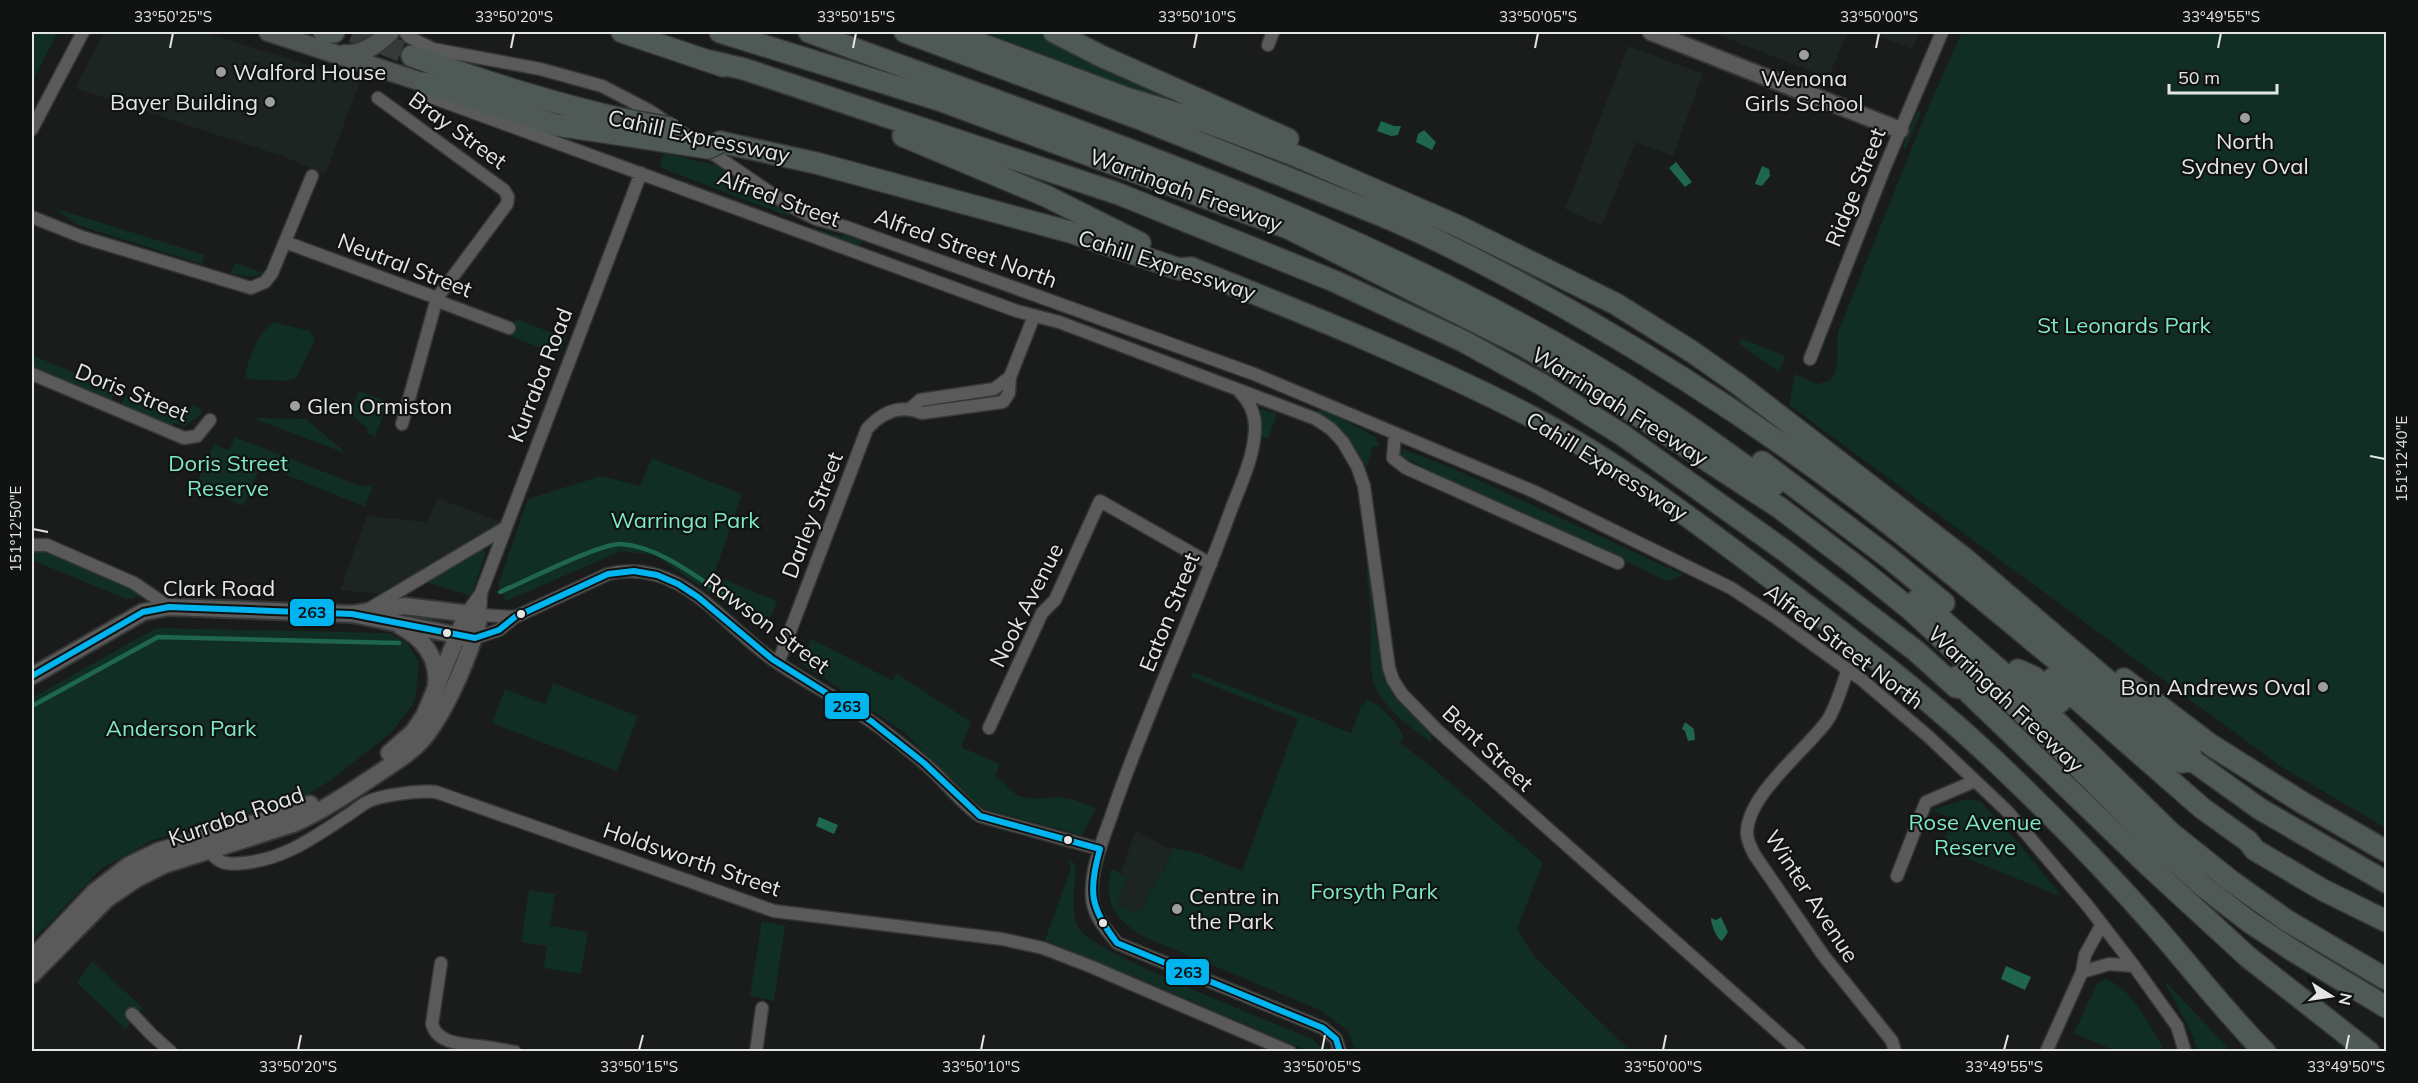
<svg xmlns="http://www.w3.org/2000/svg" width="2418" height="1083" font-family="Mulish,sans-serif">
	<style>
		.built { fill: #1d2522 }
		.green { fill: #102e23 }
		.water { fill: #1e664e }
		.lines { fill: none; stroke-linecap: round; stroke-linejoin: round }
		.stream { stroke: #1e664e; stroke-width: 4.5 }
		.highway-tunnel { stroke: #383939; stroke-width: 21; stroke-dasharray: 21 10; stroke-linecap: butt }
		.street-casing { stroke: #353636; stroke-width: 15 }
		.secondary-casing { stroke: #353636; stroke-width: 20 }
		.primary-casing { stroke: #353636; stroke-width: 21 }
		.highway-casing { stroke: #353636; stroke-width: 24 }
		.street { stroke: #595a59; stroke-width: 12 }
		.secondary { stroke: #595a59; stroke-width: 16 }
		.primary { stroke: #4f5653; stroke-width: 18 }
		.highway { stroke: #4f5a56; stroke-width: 21 }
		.highway-bridge-casing { stroke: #353636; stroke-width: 24; stroke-linecap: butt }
		.highway-bridge { stroke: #4f5a56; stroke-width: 21 }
		.bus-1-casing { stroke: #111312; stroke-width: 10 }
		.bus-1 { stroke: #00b5ef; stroke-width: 6 }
		.ticks { fill: none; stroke: #e4e6e5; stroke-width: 2 }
		.poi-dot { fill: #9d9f9e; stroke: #111312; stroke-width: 2 }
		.bus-dot { fill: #e4e6e5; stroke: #111312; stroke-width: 2 }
		.labels { text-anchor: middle; stroke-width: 4.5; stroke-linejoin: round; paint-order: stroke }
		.poi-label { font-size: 22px; fill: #e4e6e5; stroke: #111312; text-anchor: start }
		.street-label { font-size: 22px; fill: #e4e6e5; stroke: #111312 }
		.park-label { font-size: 22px; fill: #7eeac1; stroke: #111312 }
		.line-badge { stroke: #111312; stroke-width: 2 }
		.pale-badge-label { font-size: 16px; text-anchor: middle; font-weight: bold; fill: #111 }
		.neatline { fill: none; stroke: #e4e6e5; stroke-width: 2 }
		.ticks-label { font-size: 15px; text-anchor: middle; fill: #e4e6e5 }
	</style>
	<rect width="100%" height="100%" fill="#1a1b1b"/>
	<path class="built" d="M104,32H203L360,81L325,175L285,157L77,89L76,86Z
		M1711,32H1848L1828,78Z
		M1869,32H1919L1912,49Z
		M1628,46L1703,74L1673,156L1636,142L1602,226L1565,209Z
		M437,498L502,522L380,594L340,590L367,516L427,522Z
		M1136,830L1165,847L1173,848L1163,873L1160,872L1154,890L1151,889L1144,908L1134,912L1117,905L1127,876L1121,872Z"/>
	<path class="green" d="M32,32H58L32,82Z
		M984,32H1038L1237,124L1183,108Z
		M1962,32H2386V828L2283,768L1789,405L1795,374L1817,384L1830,381C1841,365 1836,351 1838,332L1925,115Z
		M1918,110L1921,111L1905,151L1903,146Z
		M664,153L719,166L763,199L789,213L788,216L659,167Z
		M54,208L205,255L202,264L77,225Z
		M810,227L842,237L844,234L863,241L857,248L808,231Z
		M235,263L264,273L252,277L230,273Z
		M516,319L566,338L559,355L510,336Z
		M273,322L310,331L315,340L296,378L286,381L248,379L245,376C249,356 258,333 273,322Z
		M1743,339L1785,356L1779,372L1741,345L1739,340Z
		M32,355L116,390L111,401L32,367Z
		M359,391L388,402L375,437L366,432L368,429L332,398L353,406Z
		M126,395L173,415L176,407L188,411L193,405L203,410L200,415L185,426L174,423L172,426L121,405Z
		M1262,409L1277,414L1268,439L1259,435L1257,414Z
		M1323,409L1376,437L1379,446L1372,447L1367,468L1346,433L1315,412Z
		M253,418L306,419L347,454Z
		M235,437L360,486L373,485L365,507L261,464L244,506L196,486L214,444L229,450Z
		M1403,449L1452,468L1684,575L1667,581L1436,474L1401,455Z
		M652,458L742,494L714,575L777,601L770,619L758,623L730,607L655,555L621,551L506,601L498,585L528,499L601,476L640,486Z
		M44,548L135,587L138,595L132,599H126L32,560V550Z
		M480,550H484L486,553L471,596L426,582Z
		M1366,567L1369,572C1374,617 1375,665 1402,703C1411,715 1422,725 1431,735V743C1415,730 1395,717 1383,700C1365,676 1372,650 1371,623C1370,604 1368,585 1366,567Z
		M156,628L389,633L407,643L419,662L415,701L391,733L331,780L301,799L153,840L102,868L32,941V698Z
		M811,639L892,680L896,673L971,722L961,747L1000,764L995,776L1018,796L1035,799L1058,797L1075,800L1096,808L1082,835L977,807L970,801L904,732L802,664Z
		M1193,672L1351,733L1362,704L1364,706L1366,700C1382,703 1397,724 1404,738L1399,742L1433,768L1543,863L1517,929L1535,957L1630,1051H1355L1348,1031L1320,1010L1142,936C1114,917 1104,904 1111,869L1127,876L1117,905L1134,912L1144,908L1151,889H1154L1160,872H1164L1173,848L1198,853L1242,871L1298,719L1191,677Z
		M553,683L638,716L617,771L492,723L505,689L545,704Z
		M1967,799L1980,801L2021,846L2062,897L1941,848L1954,819L1931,810Z
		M1068,860L1073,862L1076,867C1076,887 1068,912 1080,930C1093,952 1278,1025 1313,1039L1324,1051H1308L1152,984L1045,940L1071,868Z
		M529,890L555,894L550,926L588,932L581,974L544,968L547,946L521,942Z
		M762,921L785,926L774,1001L750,996Z
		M92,961L143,1008L126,1029L77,983Z
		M2105,979C2130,986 2149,1024 2162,1046L2163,1051H2115L2074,1033L2097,984Z
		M2163,979L2231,1051H2197L2192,1034Z"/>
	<path class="water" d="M1381,121L1394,126H1401L1398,135L1391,136L1377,131Z
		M1424,130L1436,142L1432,150L1416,142L1418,134Z
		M1676,162L1692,182L1685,187L1669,168Z
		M1762,166L1769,169L1770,176L1762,186L1755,184Z
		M1685,722L1694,729L1695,740L1688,741L1685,731L1682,729Z
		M819,817L838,825L834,834L816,826Z
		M1721,917L1728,932L1722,941C1717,939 1711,925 1711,918L1716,920Z
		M2006,966L2031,977L2025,990L2001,979Z"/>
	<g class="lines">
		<path class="stream" d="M500,592C524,582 600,543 621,544C663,547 701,581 736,603
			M32,706L158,637L399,643"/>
		<path class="highway-tunnel" d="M353,32L412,56"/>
		<defs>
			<path id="street" d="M405,32L409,37L433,49L540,69L602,86L650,111L790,206L816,219L846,227L1254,374L1535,492L1731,588L1775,617L1862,680L1929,737L2007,811L2087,905L2134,966L2177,1026L2185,1052
				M1268,45L1273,32
				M425,83L431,97L1017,311L1059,322L1316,419L1331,429L1343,442L1357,466L1364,486L1389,668L1393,680L1402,694L1437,730L1800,1052
				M378,98L504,190L508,197L507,204L437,298L402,424
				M32,129L83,32
				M32,217L82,237L251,288L265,282L272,273L312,176
				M285,242L437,298L443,303L509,328
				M1810,359L1884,169L1942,32
				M32,374L184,438L197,436L210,420
				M1239,391C1249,401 1255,413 1255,427C1255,458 1238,489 1228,518C1193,614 1149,708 1115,805C1106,833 1090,866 1092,897C1093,916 1106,929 1117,943L1323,1028L1336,1039L1340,1052
				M911,408L920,400L994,389L1010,377
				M1395,433L1393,458L1406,468L1618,563
				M32,545H47L134,583L169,607
				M481,593L480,615L515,617L608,574C680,557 722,624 772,659C808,684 850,704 884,731C902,745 921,759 937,775C951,789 964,805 980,816L1100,849
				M369,609L505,528
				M467,613L481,593L641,173
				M475,638L499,630L515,617
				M778,663L867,429C882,412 900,404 922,413L1003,402L1009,393L1010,377L1034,316
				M1848,669C1842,685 1837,706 1827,721C1806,750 1747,795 1747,833C1747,841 1751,847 1754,854L1823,955L1892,1041L1895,1052
				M989,728L1042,613L1055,600L1100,501L1211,564
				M208,845C214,864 227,865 244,863C285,859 314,837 348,815C354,811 360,806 367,802C381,795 420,790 436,792L774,911L1002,939L1043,948L1092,967L1290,1052
				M1897,876L1926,802L1975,781
				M441,963L432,1024C438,1047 472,1044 492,1048
				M2082,972L2109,964L2134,966
				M132,1014L151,1034L171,1052
				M491,1052L492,1048L515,1052
				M756,1052L762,1008
				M2046,1052L2082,972L2085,955L2102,924"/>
			<path id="secondary" d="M1651,32L1900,130
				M400,626C422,637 439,658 436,684
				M32,676L143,612L169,607L352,614L466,637
				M389,753L413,732L424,716L467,613
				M32,958L94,892L129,865L158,851L282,815L310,804
				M32,975L107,899L138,878L164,865L293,824C322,811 349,793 376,775C392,764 410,754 423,739C447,710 472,651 480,615L404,606L352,614"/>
			<path id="primary" d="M268,32L425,83
				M344,54C362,55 377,45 390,32"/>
			<path id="highway" d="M324,32H334
				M622,32L723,66
				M720,32L939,100L1288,228L1522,345L1590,384L1780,508L1859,568L1910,609L2036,725L2159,847L2204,887L2251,923L2292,950L2386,1007
				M809,32C1005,105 1205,171 1395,261C1485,303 1575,351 1659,406C1698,431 1735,459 1773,486
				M905,32L1143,120L1383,216C1452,245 1518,281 1583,318C1686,377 1785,443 1879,516C1981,595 2079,681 2181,762L2193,761L2260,809L2386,882
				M949,32L1126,98L1206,122L1299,157L1460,227L1616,304L1691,351L1738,384L1964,558L2189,750L2193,761
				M1054,32L1101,56L1288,139
				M412,56C484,81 556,105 632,121
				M710,61L744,69L1119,194L1334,281L1463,341L1541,384L1621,434L1785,551L1916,651L1956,687L1964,688
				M425,83L556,125L630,136
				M903,136L1046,196L1140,243
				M720,142L816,163L1070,232L1179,269L1191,268C1306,314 1422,360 1532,417C1616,461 1692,519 1768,576C1845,634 1923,693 1993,759C2049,812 2103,867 2154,925C2191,967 2225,1012 2265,1052
				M1762,462L1888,557L1944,603
				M1918,599L2043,708L2171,833L2231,881L2286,920L2386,979
				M2018,670L2034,677L2060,702
				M1956,677L1964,688L2149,866L2248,957L2369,1052
				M2053,678L2202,808L2248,841L2255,850L2323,890L2386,921
				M2124,679L2211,745L2303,803L2386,851"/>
		</defs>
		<use href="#street" class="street-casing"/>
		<use href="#secondary" class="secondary-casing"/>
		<use href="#primary" class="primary-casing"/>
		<use href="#highway" class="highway-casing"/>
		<use href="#street" class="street"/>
		<use href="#secondary" class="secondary"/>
		<use href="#primary" class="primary"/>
		<use href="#highway" class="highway"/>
		<defs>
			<path id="highway-bridge" d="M632,121L671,128
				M630,136L708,148L720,142"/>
		</defs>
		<use href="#highway-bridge" class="highway-bridge-casing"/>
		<use href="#highway-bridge" class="highway-bridge"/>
		<defs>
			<path id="bus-1" d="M32,676L143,612L169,607L352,614L475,638L499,630L515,617L608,574L634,571L657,575L678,584L698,597L772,659L871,721L924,763L980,816L1100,849
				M1100,849C1088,891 1090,908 1117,943L1323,1028L1336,1039L1340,1052"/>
		</defs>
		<use href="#bus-1" class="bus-1-casing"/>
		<use href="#bus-1" class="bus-1"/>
	</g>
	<path class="ticks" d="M170,48L173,33M511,48L514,33M853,48L856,33M1194,48L1197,33M1535,48L1538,33M1876,48L1879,33M2218,48L2221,33M2370,456L2385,459M33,529L48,532M298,1050L301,1035M639,1050L643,1035M981,1050L984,1035M1322,1050L1325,1035M1663,1050L1666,1035M2004,1050L2008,1035M2346,1050L2349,1035"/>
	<g class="poi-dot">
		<circle cx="1804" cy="55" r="6"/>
		<circle cx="221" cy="72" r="6"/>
		<circle cx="270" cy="102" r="6"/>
		<circle cx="2245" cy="118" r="6"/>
		<circle cx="295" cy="406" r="6"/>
		<circle cx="2323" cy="687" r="6"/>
		<circle cx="1177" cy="909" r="6"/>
	</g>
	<g class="bus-dot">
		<circle cx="521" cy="614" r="5"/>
		<circle cx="447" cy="633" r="5"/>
		<circle cx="1068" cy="840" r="5"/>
		<circle cx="1103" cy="923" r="5"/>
	</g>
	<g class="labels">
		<g class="poi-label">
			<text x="233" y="80">Walford House</text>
			<text x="1804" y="86" text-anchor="middle">Wenona<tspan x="1804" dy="25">Girls School</tspan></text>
			<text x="258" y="110" text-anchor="end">Bayer Building</text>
			<text x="2245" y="149" text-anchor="middle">North<tspan x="2245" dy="25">Sydney Oval</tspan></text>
			<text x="307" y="414">Glen Ormiston</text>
			<text x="2311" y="695" text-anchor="end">Bon Andrews Oval</text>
			<text x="1189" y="904">Centre in<tspan x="1189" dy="25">the Park</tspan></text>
		</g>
		<g class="street-label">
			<text transform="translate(458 130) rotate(36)" y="8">Bray Street</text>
			<text transform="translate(699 136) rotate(12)" y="8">Cahill Expressway</text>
			<text transform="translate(1855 187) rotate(-68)" y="8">Ridge Street</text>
			<text transform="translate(1186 190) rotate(20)" y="8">Warringah Freeway</text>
			<text transform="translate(779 198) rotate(20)" y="8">Alfred Street</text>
			<text transform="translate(966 248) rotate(20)" y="8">Alfred Street North</text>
			<text transform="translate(405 265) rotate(21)" y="8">Neutral Street</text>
			<text transform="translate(1167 265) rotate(18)" y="8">Cahill Expressway</text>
			<text transform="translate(540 375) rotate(-69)" y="8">Kurraba Road</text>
			<text transform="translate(132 392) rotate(22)" y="8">Doris Street</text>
			<text transform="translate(1620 406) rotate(32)" y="8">Warringah Freeway</text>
			<text transform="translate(1607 466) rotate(32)" y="8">Cahill Expressway</text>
			<text transform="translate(812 515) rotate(-69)" y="8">Darley Street</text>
			<text x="219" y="596">Clark Road</text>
			<text transform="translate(1026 605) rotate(-63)" y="8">Nook Avenue</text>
			<text transform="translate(1169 612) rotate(-68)" y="8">Eaton Street</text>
			<text transform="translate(767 623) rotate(37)" y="8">Rawson Street</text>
			<text transform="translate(1844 646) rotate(37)" y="8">Alfred Street North</text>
			<text transform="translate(2006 699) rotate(43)" y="8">Warringah Freeway</text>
			<text transform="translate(1488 748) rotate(43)" y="8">Bent Street</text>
			<text transform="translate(236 816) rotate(-19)" y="8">Kurraba Road</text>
			<text transform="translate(692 859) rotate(19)" y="8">Holdsworth Street</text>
			<text transform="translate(1812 896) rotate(57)" y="8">Winter Avenue</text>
		</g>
		<g class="park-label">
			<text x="2124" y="333">St Leonards Park</text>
			<text x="228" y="471">Doris Street<tspan x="228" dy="25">Reserve</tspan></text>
			<text x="685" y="528">Warringa Park</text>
			<text x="181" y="736">Anderson Park</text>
			<text x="1975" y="830">Rose Avenue<tspan x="1975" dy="25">Reserve</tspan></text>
			<text x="1374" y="899">Forsyth Park</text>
		</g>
	</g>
	<g class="line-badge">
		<rect x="289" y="598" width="46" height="29" rx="6" fill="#00b5ef"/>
		<rect x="824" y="692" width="46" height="28" rx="6" fill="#00b5ef"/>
		<rect x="1165" y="958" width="45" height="28" rx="6" fill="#00b5ef"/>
	</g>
	<g class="pale-badge-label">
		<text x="312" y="618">263</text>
		<text x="847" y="712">263</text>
		<text x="1188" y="978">263</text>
	</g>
	<rect width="2418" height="1083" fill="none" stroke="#111312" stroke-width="66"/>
	<g transform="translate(2331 996) rotate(102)" stroke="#111312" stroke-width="4.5" paint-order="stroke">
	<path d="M0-4.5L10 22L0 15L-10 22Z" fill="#e4e6e5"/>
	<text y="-9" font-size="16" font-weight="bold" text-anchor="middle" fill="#e4e6e5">N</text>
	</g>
	<path d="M2169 84v9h108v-9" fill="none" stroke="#e4e6e5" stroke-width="3"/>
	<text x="2178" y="84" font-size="18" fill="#e4e6e5" stroke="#111312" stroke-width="4.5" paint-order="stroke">50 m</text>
	<rect x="33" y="33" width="2352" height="1017" class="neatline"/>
	<g class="ticks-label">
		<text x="173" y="22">33°50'25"S</text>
		<text x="514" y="22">33°50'20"S</text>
		<text x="856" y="22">33°50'15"S</text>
		<text x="1197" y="22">33°50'10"S</text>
		<text x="1538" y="22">33°50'05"S</text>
		<text x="1879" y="22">33°50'00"S</text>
		<text x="2221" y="22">33°49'55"S</text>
		<text transform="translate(2402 459) rotate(-90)" y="5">151°12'40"E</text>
		<text transform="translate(16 529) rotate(-90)" y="5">151°12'50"E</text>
		<text x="298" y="1072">33°50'20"S</text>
		<text x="639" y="1072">33°50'15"S</text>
		<text x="981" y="1072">33°50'10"S</text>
		<text x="1322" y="1072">33°50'05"S</text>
		<text x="1663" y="1072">33°50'00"S</text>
		<text x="2004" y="1072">33°49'55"S</text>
		<text x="2346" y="1072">33°49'50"S</text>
	</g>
</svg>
